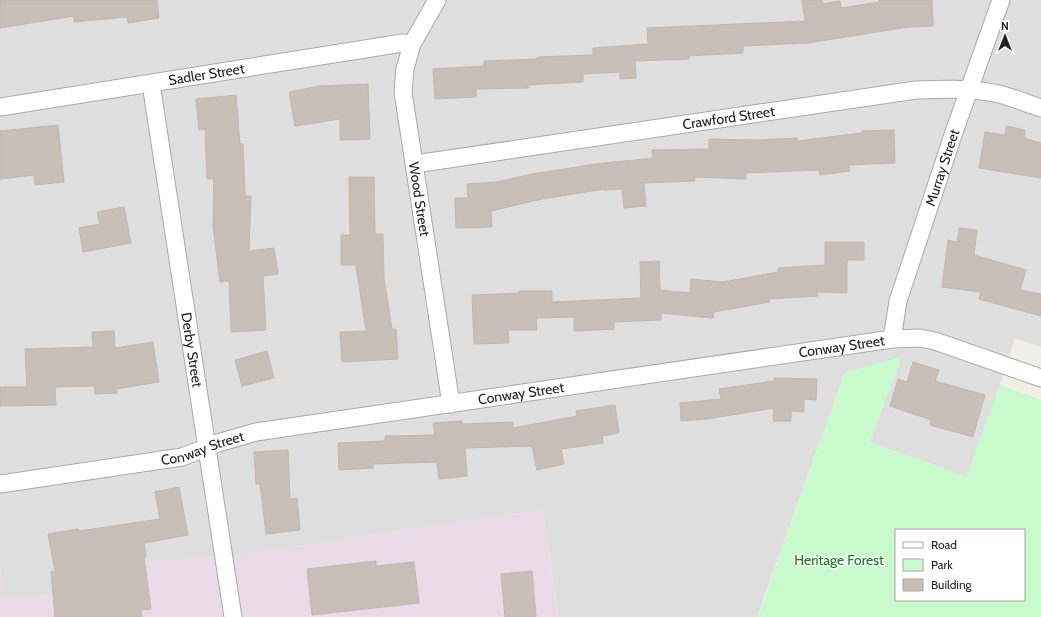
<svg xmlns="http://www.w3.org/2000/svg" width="1041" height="617" font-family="Cabin,sans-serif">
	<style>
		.residential { fill: #e0dfdf }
		.industrial { fill: #ebdbe8 }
		.park { fill: #c8facc; fill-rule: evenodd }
		.building { fill: #c7bfb8; stroke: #c4b6ab }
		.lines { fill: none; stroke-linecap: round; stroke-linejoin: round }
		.street-casing { stroke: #a9a9a9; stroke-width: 19 }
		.street { stroke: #fff; stroke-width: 17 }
		.labels { text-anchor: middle; stroke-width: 3.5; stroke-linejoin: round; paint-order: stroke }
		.street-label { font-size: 14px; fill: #222; stroke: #fff }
		.park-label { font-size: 14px; fill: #0c8416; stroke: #fff }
	</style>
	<rect width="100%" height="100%" fill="#f2efe9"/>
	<path class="residential" d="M0,0H1041V347L1015,338L1000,385L967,477L869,442L845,372L757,617H559L542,510L259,552L92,567L95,591L5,599L0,571Z"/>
	<path class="industrial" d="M542,510L559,617H0V571L5,599L95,591L92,567L259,552Z"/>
	<path class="park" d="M902,357L870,442L967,477L1000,385L1041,400V617H758L845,372ZM896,530H1024V600H896Z"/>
	<path class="building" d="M0,0H157L159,18L128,23L127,17L74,22V16L0,28Z
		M802,0H822L823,4L840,1L841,8L879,2V0H932L933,26L908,27L808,43L743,46V53L689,56V59L635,61L636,78L620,79V72L583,74V82L528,85V88L476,89V97L435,99L433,69L484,66V61L537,59V57L593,55V48L648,44L647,28L805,21Z
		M368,84L370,139L340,140V119L295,126L289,92L319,86Z
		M236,95L240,144H243L245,196H251L249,251L274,248L278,274L263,276L266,330L231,332L229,281L220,282L213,226L214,179H207L205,129L199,130L196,99Z
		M58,125L64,182L35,185L34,175L0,179V131Z
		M1006,126L1025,130L1024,138L1041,143V178L979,168L985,132L1005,135Z
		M894,130L895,163L849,165L850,171L820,175L819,170L746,173V179L694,177L695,181L644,183L646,206L624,208L622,189L604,190V189L542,199L491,211L492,227L456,228L455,198H468L467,184L497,182L532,174L596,164L653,158L652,150L709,149V139L758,140L797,138V141L862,133V131Z
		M349,177H374L375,234H383L384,279L392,329H396L398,359L342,362L340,332L366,331L356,265H341V235H350Z
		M124,207L131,243L83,252L79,228L100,224L97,212Z
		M959,228L977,230L974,255L1026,270L1020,290L1041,294V316L979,299L981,292L942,287L948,240L957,242Z
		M825,242H864V260H847V293L817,292L818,296L769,299L770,302L714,312L713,318L661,313V320L614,322V329L574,331V317L536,318L537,330H508L509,343L474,344L472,295L519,293V291H552V302L641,298L640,262L659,261L660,290L690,293L691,279L723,282L778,272V268L825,265Z
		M114,331L115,348L153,342L159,382L116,389L117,393L95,394L94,386L55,387L56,405L0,406V387H27L25,349L93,347L92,332Z
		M267,351L274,378L242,386L235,360Z
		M913,362L939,370L935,381L985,395L973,437L930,425L931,420L890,406L898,379L907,382Z
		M774,378L817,379L816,400L804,399V412L791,411V421H773L774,408L707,419L681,421L680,403L721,399L719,389L774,381Z
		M615,405L619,433L602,436L603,443L561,449L564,464L537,470L532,446L465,448L467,476L439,479L437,462L373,464V468L339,470L338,443L385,441V436L435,435L433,423L462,421V424L513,422V428L577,416L576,411Z
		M288,450L290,499L297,498L300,530L266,534L260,484H256L254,452Z
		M179,487L188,535L144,543L146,556L144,557L151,609L141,610L142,617H55L51,572L55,571L48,534L78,529L79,531L160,519L155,492Z
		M376,561V566L414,562L419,603L312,615L307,569Z
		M532,571L536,617H505L501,574Z"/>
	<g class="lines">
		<defs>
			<g id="street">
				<path id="s1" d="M437,0L412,44L405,69L403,92L451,404"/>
				<path id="s2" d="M151,84L233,617"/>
				<path id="s3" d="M0,107L390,45L402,43L412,44"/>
				<path id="s4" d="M415,164L916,90C942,89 968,88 994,93C1010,96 1025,103 1041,108"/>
				<path id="s5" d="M892,339L898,301L954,132L1001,0"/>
				<path id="s6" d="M0,484L182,457L218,443L256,432L892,339L919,338L935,341L1041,378"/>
			</g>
		</defs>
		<use href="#street" class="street-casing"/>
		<use href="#street" class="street"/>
	</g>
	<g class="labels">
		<g class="street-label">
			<text dy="5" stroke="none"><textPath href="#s3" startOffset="209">Sadler Street</textPath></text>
			<text dy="5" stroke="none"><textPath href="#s4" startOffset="317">Crawford Street</textPath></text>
			<text dy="5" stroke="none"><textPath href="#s5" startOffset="179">Murray Street</textPath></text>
			<text dy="5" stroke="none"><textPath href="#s1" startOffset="208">Wood Street</textPath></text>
			<text dy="5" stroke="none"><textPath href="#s6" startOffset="854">Conway Street</textPath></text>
			<text dy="5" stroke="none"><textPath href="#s2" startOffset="269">Derby Street</textPath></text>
			<text dy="5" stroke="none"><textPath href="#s6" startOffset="530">Conway Street</textPath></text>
			<text dy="5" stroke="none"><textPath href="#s6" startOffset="206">Conway Street</textPath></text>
		</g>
		<g class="park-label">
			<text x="839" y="565">Heritage Forest</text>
		</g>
	</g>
	<rect x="895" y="529" width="130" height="72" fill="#ffffff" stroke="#a7a7a7"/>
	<rect x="903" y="542" width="20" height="6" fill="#ffffff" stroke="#a7a7a7"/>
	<text x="931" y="549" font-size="12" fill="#222222">Road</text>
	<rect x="903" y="559" width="20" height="12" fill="#c8facc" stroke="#a7a7a7"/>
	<text x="931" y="569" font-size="12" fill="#222222">Park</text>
	<rect x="903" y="579" width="20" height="12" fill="#c7bfb8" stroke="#a7a7a7"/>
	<text x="931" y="589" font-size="12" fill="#222222">Building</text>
	<g transform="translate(1005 36)" stroke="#ffffff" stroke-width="3" paint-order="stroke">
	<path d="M0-3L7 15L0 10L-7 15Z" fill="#222222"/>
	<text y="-6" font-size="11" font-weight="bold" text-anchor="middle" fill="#222222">N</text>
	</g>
</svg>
